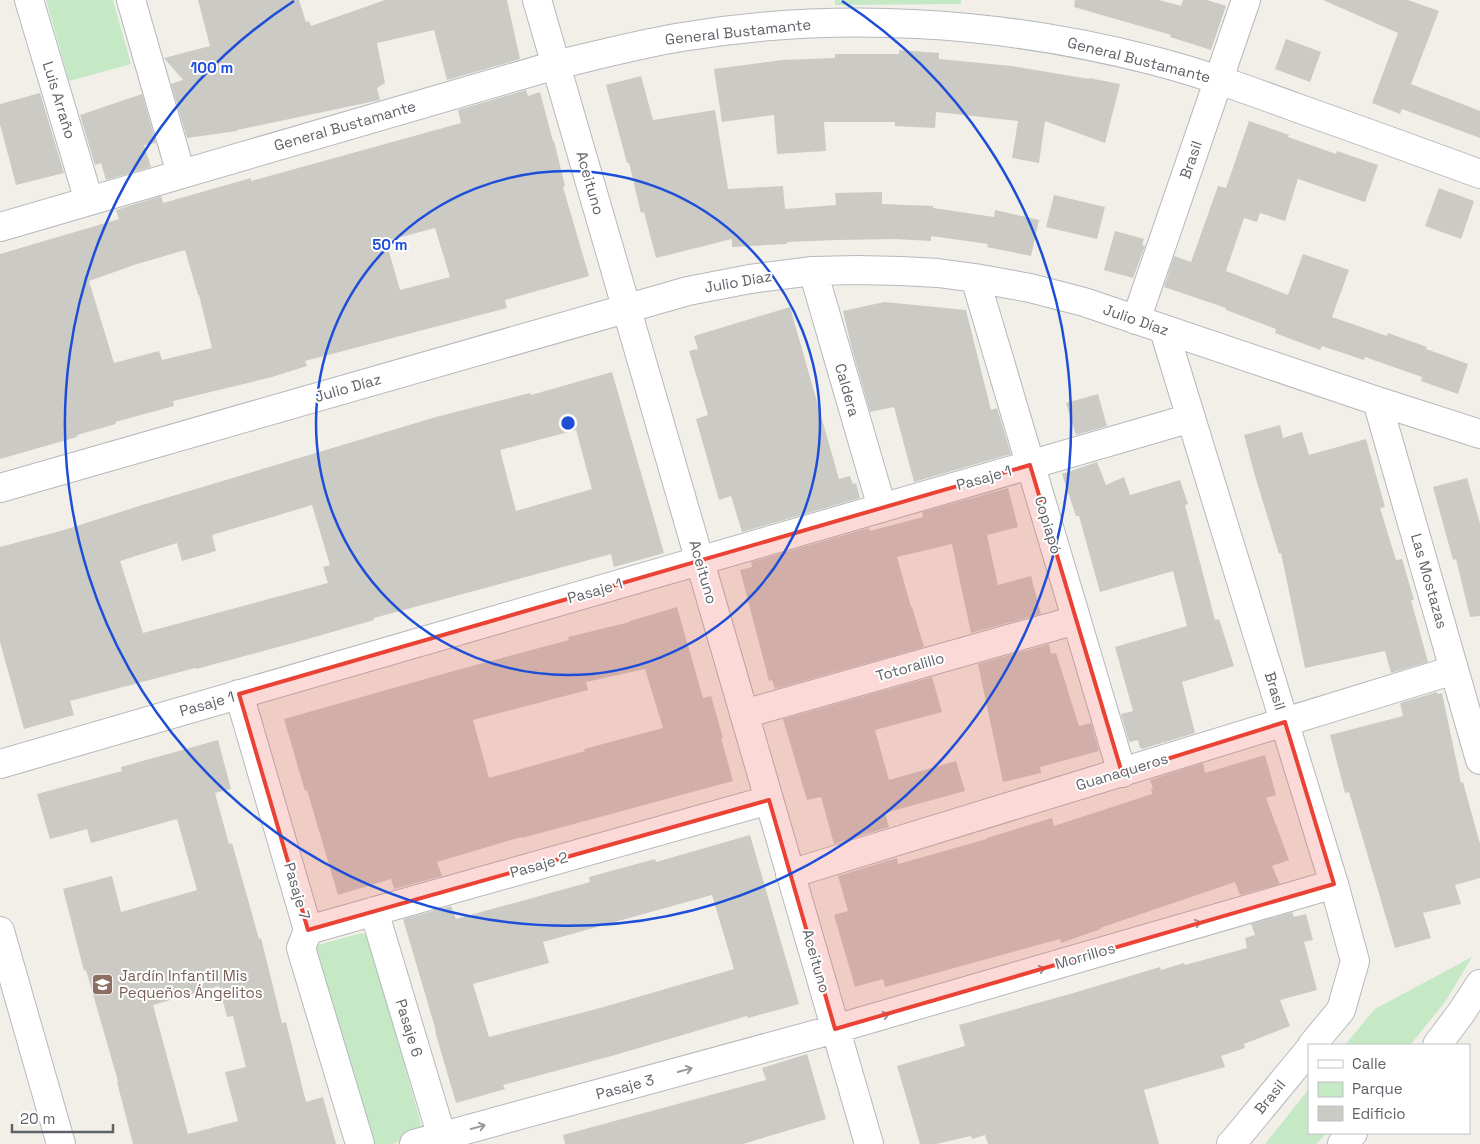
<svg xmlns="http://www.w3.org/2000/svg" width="1480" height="1144" font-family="'Space Grotesk',sans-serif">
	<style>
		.green { fill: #c5e8c5 }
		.building { fill: #cccac5; fill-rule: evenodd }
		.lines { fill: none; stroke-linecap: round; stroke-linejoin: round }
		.minor-casing { stroke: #b5b8bc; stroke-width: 30 }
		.secondary-casing { stroke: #b6babf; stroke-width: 30 }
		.minor { stroke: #fff; stroke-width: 28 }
		.secondary { stroke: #fff; stroke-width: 28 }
		.oneway { stroke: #979a9d }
		.marked { fill: #ea4335; fill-opacity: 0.2; stroke: #ea4335; stroke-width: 4; stroke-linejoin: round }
		.ring { fill: none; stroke: #1d4ed8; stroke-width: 2.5 }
		.labels { text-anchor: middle; stroke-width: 4; stroke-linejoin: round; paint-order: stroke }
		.street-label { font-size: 15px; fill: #5f6368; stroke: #fff }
		.education-label { font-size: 15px; fill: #785e54; stroke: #fff; text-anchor: start }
		.centre { fill: #1d4ed8; stroke: #fff; stroke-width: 2.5 }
		.ring-label { font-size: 15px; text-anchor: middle; font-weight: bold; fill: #1d4ed8; stroke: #fff; stroke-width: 4; stroke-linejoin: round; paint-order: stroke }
	</style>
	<rect width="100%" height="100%" fill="#f1efe8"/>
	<path class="green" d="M46,0H113L131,64L69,81Z
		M835,0H961V4L835,5Z
		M362,933L367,935L369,938L424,1135L392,1144H368L315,948L318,945Z
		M1472,957L1445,1002L1410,1045H1345L1375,1009Z
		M1309,1089V1133H1327L1316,1144H1265Z"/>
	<path class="building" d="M198,0H299L306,22L309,21L311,26L385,0H507L520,59L447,80L434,30L377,43L385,83L377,88L380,100L237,130V131L187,138L171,84L183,80L164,58L210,46Z
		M1075,0H1159L1181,6L1183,0H1207L1226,6L1211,50L1170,37L1171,35L1074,7Z
		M1323,0H1408L1439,11L1411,84L1480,111V138L1402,109L1400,114L1372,103L1398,33Z
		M1286,39L1321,52L1310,82L1275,69Z
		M899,50L939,53V59L1012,66L1089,79V78L1120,84L1105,143L1045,121L1039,163L1012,158L1018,121L936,112L935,128L895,126V122H824L826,151L777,154L774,115L722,122L714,69L782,60L835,58V54H899Z
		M641,76L653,120L715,110L728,189L783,186L785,209L836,205L835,193L882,192V204L933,206V208L994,217L995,210L1039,220L1031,256L987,247L988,244L931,236V241L895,239L837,240L787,242V244L732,247V239L656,258L644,212L641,213L629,163H627L606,85Z
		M526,90L528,96L540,92L553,141H554L565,186L563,187L589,276L505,300L507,308L305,361L307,366L272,377L173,401L174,406L115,422L116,424L77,435V437L0,459V254L119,219L116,210L161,196L163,203L251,178V181L461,123L458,110ZM435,228L450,277L400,290L386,241ZM185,250L198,295H199L212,348L162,360L159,351L114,363L89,281L134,265Z
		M40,93L64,173L16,185L0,124V104Z
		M142,94L156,143L144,145L151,167L106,180L101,163L95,165L80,115Z
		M1249,121L1289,135L1288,137L1336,154L1337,151L1378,165L1365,202L1298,179L1285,221L1260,213L1257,222L1244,218L1226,271L1288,295L1303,254L1349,270L1332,317L1387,336L1388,333L1427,347L1426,349L1468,364L1458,394L1421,381L1422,377L1365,357L1364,360L1322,346L1320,350L1275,333L1276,329L1226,310V308L1164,287L1174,256L1191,262L1218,186L1226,188Z
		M1439,188L1474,201L1461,239L1425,226Z
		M1054,195L1105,207L1097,239L1046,227Z
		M1115,231L1144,239L1142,245L1145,246L1133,278L1104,270Z
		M884,302L966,310L991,410L997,408L1011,454L914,482L894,407L870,412L851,345L843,311Z
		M790,307L839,479L850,476L853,484L856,483L860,498L742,532L731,496L719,500L696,419L708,415L689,351L698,349L694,336Z
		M612,372L664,553L614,567L611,554L374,618V620L304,640L196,669L195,668L70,701L74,715L24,729L0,642V547L64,530L139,506L436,417L530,393L531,395ZM576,430L592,489L516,511L500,450ZM312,505L330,565L323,567L328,583L143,633L120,561L177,543L182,561L216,551L212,535Z
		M1098,394L1107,426L1076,435L1066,403Z
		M1280,425L1283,438L1302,432L1309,455L1366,439L1385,507L1380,508L1396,560L1402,559L1414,600H1411L1428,662L1391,673L1385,651L1305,668L1281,553L1279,554L1255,476L1244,435Z
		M1097,462L1106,485L1124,477L1130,495L1180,480L1188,504L1185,505L1215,620L1219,619L1234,666L1182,682L1195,733L1142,749V748H1140L1138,740L1129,742L1121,714L1133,711L1115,647L1187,626L1173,571L1100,592L1079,516H1076L1062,474Z
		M1467,478L1480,523V616L1470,617L1456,559L1453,560L1433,487Z
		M1008,488L1018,527L987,535L998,585L1031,576L1041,614L971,633L952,544L897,557L911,607H912L924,647L775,689L772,680L769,681L740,570L752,567L751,562L869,528L870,531L923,517L922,512Z
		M677,607L703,698L711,696L723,738H721L733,781L522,838L521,837L437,862L442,876L394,889L391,879L338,895L307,790L305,791L284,719L457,670L569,640L568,637L630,622V621ZM645,669L663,728L584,749L585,751L489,778L473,720L588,690L586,682Z
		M1049,644L1051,654L1056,653L1079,726L1091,723L1099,751L1040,767L1041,773L1003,782L978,664Z
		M932,677L942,712L875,730L889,780L956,761L965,791L885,813L889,827L834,844L821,797L807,800L783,719Z
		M1437,692V694L1442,693L1461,783L1463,782L1480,844V878L1455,885L1461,904L1423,913L1431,938L1395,948L1349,792L1345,793L1330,735L1403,716L1400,703Z
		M218,740L231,789L215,793L229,844L232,843L259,939L261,938L282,1023L286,1022L306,1102L323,1097L336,1144H133L117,1082L118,1081L86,970L84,971L63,889L112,876L121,912L197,890L177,819L91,843L87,829L50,839L37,794L122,771L121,767ZM219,986L227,1017L233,1016L246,1067L225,1072L238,1121L188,1134L153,1005Z
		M1265,755L1276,795L1266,798L1289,860L1272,866L1280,884L1240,895L1235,882L1100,928L1101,929L1061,943L1060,939L885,987L883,979L855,987L834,915L848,911L838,876L897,858L898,864L987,839V838L1052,818L1054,826L1152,794L1151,789L1153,788L1150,780L1203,763L1205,773Z
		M750,835L799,1004L748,1018L747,1016L615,1055L503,1085L505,1089L456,1103L435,1031H436L403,919L451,906L456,919L590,882L589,877L655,859L656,862ZM712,895L734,969L600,1008L489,1037L473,984L549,963L543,942Z
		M1292,912L1294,917L1306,914L1313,940L1304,942L1317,990L1280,1000L1290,1026L1244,1044L1245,1048L1221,1056L1225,1067L1144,1090L1159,1144H988L985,1135L972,1139L971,1136L936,1144H920L897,1066L965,1046L959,1025L1077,992L1160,967L1161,970L1184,963L1185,965L1247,948L1245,938L1255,935L1251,924Z
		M807,1054L826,1119L743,1144H565L563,1135L766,1080L762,1068Z"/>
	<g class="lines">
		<defs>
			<path id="minor" d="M29,0L89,201
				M131,0L181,174
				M537,0L869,1144
				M0,227L556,65C598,55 639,44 682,37C838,11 998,21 1151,60C1202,73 1251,91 1300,109C1360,130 1420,152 1480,174
				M813,271L882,508
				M975,278L1122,773
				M1136,320L1246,0
				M1164,330L1334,884L1355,961L1341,1010L1312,1045
				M1377,401L1480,760
				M0,488L688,291L750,279L813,271L857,270L901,271L938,273L975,278L1030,288L1084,302L1377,401L1480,434
				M239,694L308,930L301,948L360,1144
				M744,714L1076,620
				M0,764L1191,418
				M790,874L1454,670
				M374,911L444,1144
				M308,930L769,800
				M414,1144L835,1029L1334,884
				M1231,1144L1234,1141L1309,1050"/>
			<path id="secondary" d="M0,931L61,1144
				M1437,1045L1461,1013L1480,984
				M1342,1144L1353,1133"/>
		</defs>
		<use href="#minor" class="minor-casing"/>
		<use href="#secondary" class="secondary-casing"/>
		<use href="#minor" class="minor"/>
		<use href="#secondary" class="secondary"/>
	</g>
	<defs><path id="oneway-shaft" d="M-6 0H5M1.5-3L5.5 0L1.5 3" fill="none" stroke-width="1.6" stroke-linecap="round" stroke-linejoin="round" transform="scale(1.25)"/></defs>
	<g class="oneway">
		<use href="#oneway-shaft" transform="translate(1194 924) rotate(-16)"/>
		<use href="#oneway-shaft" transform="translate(1038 970) rotate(-16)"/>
		<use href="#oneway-shaft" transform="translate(882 1016) rotate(-16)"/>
		<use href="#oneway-shaft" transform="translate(685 1070) rotate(-15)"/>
		<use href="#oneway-shaft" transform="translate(478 1127) rotate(-15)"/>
	</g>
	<path class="marked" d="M1030,465L1122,773L1285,722L1334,884L835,1029L769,800L308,930L239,694Z"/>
	<g class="ring">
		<circle cx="568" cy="423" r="252"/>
		<path d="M842 1A503 503 0 1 1 294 1"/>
	</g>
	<defs>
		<symbol id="school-square" viewBox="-11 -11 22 22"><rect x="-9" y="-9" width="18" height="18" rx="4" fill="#8d6e63" stroke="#fff"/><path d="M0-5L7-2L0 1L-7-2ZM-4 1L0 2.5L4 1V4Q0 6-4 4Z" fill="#fff"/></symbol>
	</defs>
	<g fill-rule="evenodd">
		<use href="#school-square" x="90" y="972" width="25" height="25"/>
	</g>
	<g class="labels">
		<g class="street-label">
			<text transform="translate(738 32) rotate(-6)" y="5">General Bustamante</text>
			<text transform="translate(1139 60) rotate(14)" y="5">General Bustamante</text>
			<text transform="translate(59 100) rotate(73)" y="5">Luis Arraño</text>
			<text transform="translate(345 126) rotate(-16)" y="5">General Bustamante</text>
			<text transform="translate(1191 160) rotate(-71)" y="5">Brasil</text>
			<text transform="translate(590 183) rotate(74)" y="5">Aceituno</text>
			<text transform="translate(738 282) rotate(-10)" y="5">Julio Díaz</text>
			<text transform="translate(1136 320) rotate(19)" y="5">Julio Díaz</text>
			<text transform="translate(348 388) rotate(-16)" y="5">Julio Díaz</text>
			<text transform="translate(847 390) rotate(74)" y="5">Caldera</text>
			<text transform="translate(984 478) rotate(-16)" y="5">Pasaje 1</text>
			<text transform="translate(1048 525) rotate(73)" y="5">Copiapó</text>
			<text transform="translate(703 572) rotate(74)" y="5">Aceituno</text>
			<text transform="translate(1429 581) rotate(74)" y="5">Las Mostazas</text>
			<text transform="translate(595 591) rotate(-16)" y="5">Pasaje 1</text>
			<text transform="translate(910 667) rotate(-16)" y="5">Totoralillo</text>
			<text transform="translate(1275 691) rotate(73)" y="5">Brasil</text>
			<text transform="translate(207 704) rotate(-16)" y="5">Pasaje 1</text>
			<text transform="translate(1122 772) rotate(-17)" y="5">Guanaqueros</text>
			<text transform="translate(539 865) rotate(-16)" y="5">Pasaje 2</text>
			<text transform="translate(297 891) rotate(74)" y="5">Pasaje 7</text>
			<text transform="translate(1085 956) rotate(-16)" y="5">Morrillos</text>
			<text transform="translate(816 961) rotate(74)" y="5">Aceituno</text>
			<text transform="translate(409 1028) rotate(73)" y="5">Pasaje 6</text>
			<text transform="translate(625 1087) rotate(-15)" y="5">Pasaje 3</text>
			<text transform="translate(1270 1097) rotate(-51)" y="5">Brasil</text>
		</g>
		<g class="education-label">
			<text x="119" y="981">Jardín Infantil Mis<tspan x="119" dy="17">Pequeños Ángelitos</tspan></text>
		</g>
	</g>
	<circle cx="568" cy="423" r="8" class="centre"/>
	<g class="ring-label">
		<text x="212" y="73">100 m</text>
		<text x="390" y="250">50 m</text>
	</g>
	<rect x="1308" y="1044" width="162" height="90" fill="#ffffff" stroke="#bfc1c3"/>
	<rect x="1318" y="1060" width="25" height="8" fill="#ffffff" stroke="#bfc1c3"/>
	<text x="1352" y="1069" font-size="15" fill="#5f6368">Calle</text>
	<rect x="1318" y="1082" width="25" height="15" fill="#c5e8c5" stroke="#bfc1c3"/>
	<text x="1352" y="1094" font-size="15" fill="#5f6368">Parque</text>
	<rect x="1318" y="1106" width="25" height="15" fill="#cccac5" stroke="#bfc1c3"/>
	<text x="1352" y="1119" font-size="15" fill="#5f6368">Edificio</text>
	<path d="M12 1124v8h101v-8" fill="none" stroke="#5f6368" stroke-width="2.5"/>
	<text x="20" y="1124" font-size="15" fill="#5f6368" stroke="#ffffff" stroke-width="4" paint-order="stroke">20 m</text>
</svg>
